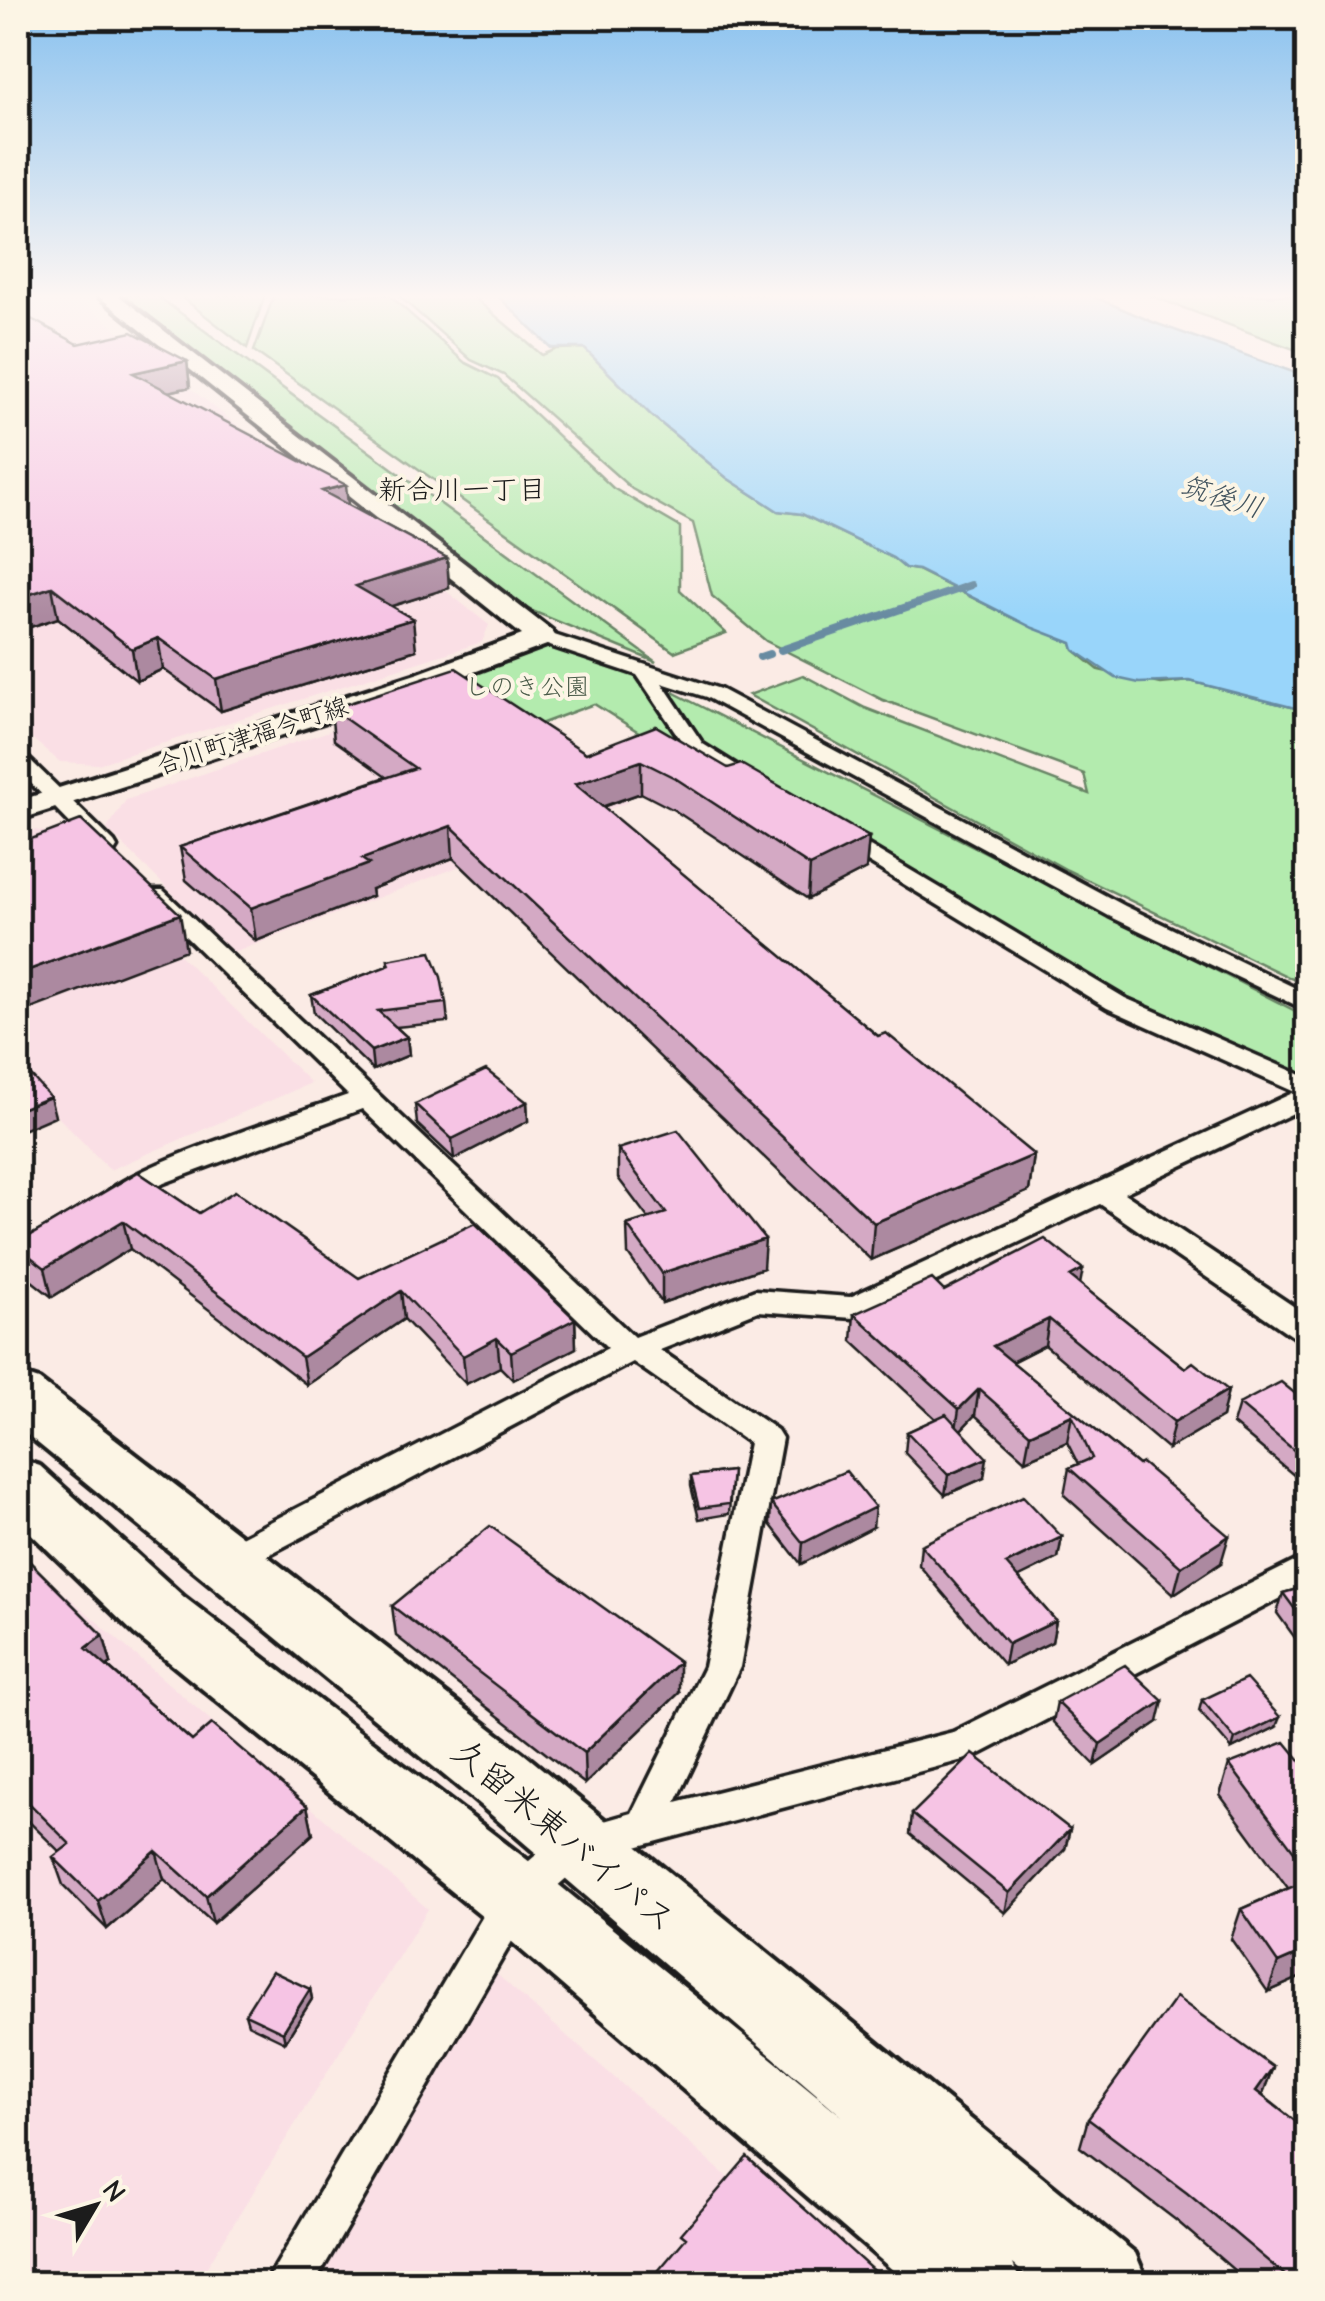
<svg xmlns="http://www.w3.org/2000/svg" width="1325" height="2301" font-family="'Comic Neue','Klee One',sans-serif">
	<style>
		.built { fill: #fadfe5 }
		.green { fill: #b3ebae; stroke: #688465; stroke-width: 2.5 }
		.water { fill: #99d5fa; stroke: #678ba1; stroke-width: 2.5 }
		.lines { fill: none; stroke-linecap: round; stroke-linejoin: round }
		.stream { stroke: #678ba1; stroke-width: 8 }
		.street-casing { stroke: #1c1c1c; stroke-width: 7 }
		.secondary-casing { stroke: #1c1c1c; stroke-width: 8 }
		.highway-casing { stroke: #1c1c1c; stroke-width: 8 }
		.street { fill: #fcf5e5; fill-rule: evenodd }
		.secondary { fill: #fcf5e5; fill-rule: evenodd }
		.highway { fill: #fcf5e5; fill-rule: evenodd }
		.wall { fill: #d4a9c4; stroke: #1c1c1c; stroke-width: 2.5 }
		.shaded-wall { fill: #ac89a0; stroke: #1c1c1c; stroke-width: 2.5 }
		.building { fill: #f6c4e4; stroke: #1c1c1c; stroke-width: 2.5 }
		.labels { text-anchor: middle; stroke-width: 8; stroke-linejoin: round; paint-order: stroke }
		.far-park-label { font-size: 25px; fill: #495a48; stroke: #fcf5e5 }
		.far-street-label { font-size: 25px; fill: #1c1c1c; stroke: #fcf5e5 }
		.far-neighbourhood-label { font-size: 28px; fill: #1c1c1c; stroke: #fcf5e5 }
		.far-water-label { font-size: 28px; font-style: italic; fill: #42545f; stroke: #fcf5e5 }
		.near-street-label { font-size: 35px; fill: #1c1c1c; stroke: #fcf5e5 }
	</style>
	<rect width="100%" height="100%" fill="#fbebe5"/>
	<filter id="ink" filterUnits="userSpaceOnUse"><feTurbulence type="fractalNoise" baseFrequency=".01" numOctaves="2"/><feDisplacementMap in="SourceGraphic" scale="20" xChannelSelector="R" yChannelSelector="G"/><feConvolveMatrix kernelMatrix="1 2 1 2 8 2 1 2 1" color-interpolation-filters="sRGB"/></filter>
	<g filter="url(#ink)">
		<path class="built" d="M18,295H73L489,625L482,642L98,764L60,762L18,727Z
			M441,693L628,802L233,953L107,829L126,800Z
			M35,830L55,834L311,1083L110,1170L18,1076V837Z
			M18,1553L428,1909L197,2283H18Z
			M492,1970L848,2283L307,2284Z"/>
		<path class="green" d="M119,295H156L656,662L525,608Z
			M179,295H265L247,348Z
			M274,295H389L464,362L498,379L613,488L680,527V590L726,633L674,652L254,351Z
			M398,295H471L542,355L557,349L584,348L651,415L727,478L778,511L802,514L893,558L905,568L917,570L1013,618L1072,643L1074,650L1099,670L1161,684L1190,681L1307,711V986L1067,870L749,695L803,675L865,708L1089,794L1084,774L883,700L766,641L712,596L693,523L632,489L504,375L471,360Z
			M1149,295H1307V354Z
			M542,637L646,673L696,748L677,756L594,704L516,733L429,679Z
			M659,685L1307,1017V1076L1132,1006L703,743Z"/>
		<path class="water" d="M497,295H1090L1155,323L1307,377V711L1190,681L1139,683L1116,678L1074,650L1072,643L1033,628L918,570L905,568L893,558L802,514L778,511L727,478L651,415L584,348H551Z"/>
		<g class="lines">
			<path class="stream" d="M781,650L971,585
				M760,657L769,654"/>
			<defs>
				<path id="street" d="M542,631L720,689L1125,906L1308,994V1011L1109,916L706,697L662,683L703,744L770,786L759,792L751,791L689,752L637,675L535,641V633Z
					M18,753L25,755L114,842L117,847L114,852H98L18,770Z
					M838,827L1125,998L1308,1078V1106L1124,1193L1308,1316V1342L1297,1339L1100,1204L864,1315L853,1318L758,1311L660,1350L777,1430L782,1438L740,1667L676,1802L953,1732L1308,1555V1584L974,1757L587,1860L530,1910L314,2284H265L502,1884L562,1833L632,1813L704,1667L749,1443L633,1362L236,1572L224,1576L212,1572L207,1562L212,1552L608,1348L362,1109L164,1183L126,1204H106L102,1198C122,1167 304,1111 348,1095L143,895L147,890H163L634,1337L755,1290L850,1297L1295,1092L1107,1008L830,839L827,834L830,829Z"/>
				<path id="secondary" d="M97,295H118L552,631L556,637L552,643L439,685L18,820V801L419,673L522,635Z"/>
				<path id="highway" d="M18,1373L39,1380L524,1754L1135,2253L1148,2284H1036L1013,2264L1021,2284H909L489,1922L136,1635L18,1521V1459L40,1466L184,1597L543,1872L843,2117L472,1798L18,1427Z"/>
			</defs>
			<use href="#street" class="street-casing"/>
			<use href="#secondary" class="secondary-casing"/>
			<use href="#highway" class="highway-casing"/>
			<use href="#street" class="street"/>
			<use href="#secondary" class="secondary"/>
			<use href="#highway" class="highway"/>
		</g>
		<path class="wall" d="M78,344L187,361L190,387L169,392L348,505L447,558L449,588L391,606L416,650L221,711L163,669L137,681L58,618L18,631Z
			M331,709L586,753L728,768L869,837L866,869L808,899L674,810L641,793L602,807L878,1036L1034,1155L1029,1191L871,1260L453,858L371,889L372,896L256,941L186,880L180,847L386,777L334,740Z
			M388,960L446,1003L448,1022L396,1027L407,1037L409,1055L373,1070L314,1013L311,995L388,966Z
			M527,1102L528,1121L454,1159L417,1124L415,1104Z
			M618,1149L763,1268L662,1303L628,1254L627,1225L648,1218L618,1178Z
			M138,1172L199,1213L359,1278L575,1319L576,1348L513,1380L500,1367L466,1384L404,1319L307,1385L130,1249L52,1297L22,1273L18,1257V1243Z
			M1308,1237V1273L1299,1267Z
			M1080,1284L1185,1368L1228,1390L1222,1417L1168,1449L1045,1345L1012,1362L1138,1465L1221,1563L1174,1594L1064,1495L1069,1468L1078,1464L1067,1442L1025,1460L975,1415L961,1430L984,1478L945,1495L905,1453L907,1432L936,1419L852,1341L854,1314L944,1291Z
			M1239,1404H1308V1487L1233,1424Z
			M732,1471L729,1514L699,1519L691,1486V1476Z
			M771,1503L873,1527L801,1564L770,1524Z
			M1062,1537L1058,1558L1018,1577L1056,1621L1052,1642L1004,1665L919,1565L921,1545Z
			M18,1550L103,1635L111,1663L107,1666L192,1741L307,1806L313,1834L213,1923L164,1879L107,1929L63,1885L53,1857L60,1852L18,1811Z
			M1308,1586V1656L1277,1613L1283,1593Z
			M392,1606L679,1693L585,1784L396,1636Z
			M1202,1700L1276,1727L1232,1749L1199,1711Z
			M1057,1702L1158,1722L1095,1765L1053,1722Z
			M1229,1764L1308,1770V1974L1268,1992L1231,1939L1241,1909L1288,1888L1220,1795Z
			M912,1814L1070,1829L1065,1849L1005,1913L910,1834Z
			M310,1989L312,1999L285,2042L248,2024L245,2014Z
			M1273,2067L1262,2095L1308,2131V2270L1298,2284H1250L1177,2221L1080,2147L1088,2119Z"/>
		<path class="shaded-wall" d="M187,361L190,387L137,399L133,373Z
			M346,485L349,514L322,491Z
			M447,558L449,588L360,616L356,586Z
			M52,587L58,618L18,631V598Z
			M413,619L416,650L221,711L216,679Z
			M158,638L163,669L137,681L132,649Z
			M641,761V793L576,816L575,784Z
			M451,826L453,858L371,889L372,896L256,941L251,908L362,859Z
			M869,837L866,869L808,899L810,866Z
			M180,914L186,950L18,1014V974Z
			M407,1037L409,1055L373,1070L371,1051Z
			M50,1097L55,1116L18,1132V1110Z
			M527,1102L528,1121L454,1159L452,1139Z
			M1034,1155L1029,1191L871,1260L874,1223Z
			M123,1221L130,1249L52,1297L45,1268Z
			M765,1239L763,1268L662,1303V1273Z
			M1083,1269L1078,1295L1070,1276Z
			M401,1291L404,1319L307,1385L302,1357Z
			M575,1319L576,1348L513,1380L511,1352Z
			M1049,1319L1045,1345L989,1373L993,1346Z
			M497,1338L500,1367L466,1384L463,1356Z
			M979,1389L975,1415L955,1436L959,1409Z
			M1228,1390L1222,1417L1168,1449L1174,1422Z
			M1072,1415L1067,1442L1025,1460L1030,1434Z
			M987,1458L984,1478L945,1495L948,1475Z
			M875,1507L873,1527L801,1564L803,1543Z
			M1229,1536L1221,1563L1174,1594L1181,1567Z
			M1062,1537L1058,1558L1003,1585L1006,1564Z
			M1056,1621L1052,1642L1004,1665L1008,1644Z
			M103,1635L111,1663L94,1676L86,1648Z
			M679,1662V1693L585,1784L584,1753Z
			M1163,1701L1158,1722L1095,1765L1100,1744Z
			M1280,1717L1276,1727L1232,1749L1235,1739Z
			M307,1806L313,1834L213,1923L206,1896Z
			M1070,1829L1065,1849L1005,1913L1009,1893Z
			M156,1851L164,1879L107,1929L98,1901Z
			M1308,1950V1974L1268,1992L1278,1963Z
			M310,1989L312,1999L285,2042L283,2032Z
			M1273,2067L1262,2096L1256,2091Z
			M1308,2261V2270L1298,2284H1292Z"/>
		<path class="building" d="M22,314L78,344L132,332L187,361L133,373L346,485L322,491L447,558L356,586L413,619L216,679L158,638L132,649L52,587L18,598V315Z
			M456,668L586,753L656,726L728,768L741,764L869,837L810,866L675,778L641,761L575,784L878,1036L886,1033L1034,1155L874,1223L451,826L362,859L369,864L251,908L180,847L415,768L331,709Z
			M81,820L180,914L18,974V844Z
			M431,952L441,977L446,1003L378,1011L407,1037L371,1051L311,995L390,965L388,960Z
			M18,1061L50,1097L18,1110Z
			M486,1070L527,1102L452,1139L415,1104Z
			M678,1130L765,1239L662,1273L627,1225L666,1213L618,1149Z
			M138,1172L199,1213L235,1191L359,1278L475,1223L575,1319L511,1352L497,1338L463,1356L401,1291L302,1357L123,1221L45,1268L18,1247V1243Z
			M1045,1239L1083,1269L1070,1276L1185,1368L1193,1362L1228,1390L1174,1422L1049,1319L993,1346L1138,1465L1142,1463L1229,1536L1181,1567L1069,1468L1092,1458L1072,1415L1030,1434L979,1389L959,1409L854,1314L932,1279L944,1291Z
			M1281,1382L1308,1404V1462L1239,1404Z
			M946,1414L987,1458L948,1475L907,1432Z
			M732,1471L729,1504L699,1508L691,1476Z
			M846,1471L875,1507L803,1543L771,1503Z
			M1023,1496L1062,1537L1006,1564L1056,1621L1008,1644L921,1545Z
			M490,1526L679,1662L584,1753L392,1606Z
			M18,1550L103,1635L86,1648L192,1741L212,1724L307,1806L206,1896L156,1851L98,1901L53,1857L70,1844L18,1792Z
			M1308,1586V1627L1283,1593Z
			M1125,1665L1163,1701L1100,1744L1057,1702Z
			M1246,1679L1280,1717L1235,1739L1202,1700Z
			M1285,1742L1308,1770V1870L1229,1764Z
			M973,1754L1070,1829L1009,1893L912,1814Z
			M1308,1880V1950L1278,1963L1241,1909Z
			M272,1971L310,1989L283,2032L245,2014Z
			M1176,1997L1273,2067L1256,2091L1308,2131V2261L1293,2282L1187,2193L1088,2119Z
			M747,2157L888,2284H647L686,2238L681,2234Z"/>
	</g>
	<linearGradient id="sky" x2="0" y2="1"><stop stop-color="#88c1ef"/><stop offset="0.48" stop-color="#fdf6f3"/><stop offset="1" stop-color="#fdf6f3" stop-opacity="0"/></linearGradient>
	<rect width="1325" height="617" fill="url(#sky)"/>
	<g class="labels">
		<g class="far-park-label">
			<text x="527" y="695">しのき公園</text>
		</g>
		<g class="far-street-label">
			<text transform="translate(252 735) rotate(-18)" y="9">合川町津福今町線</text>
		</g>
		<g class="far-neighbourhood-label">
			<text x="462" y="499">新合川一丁目</text>
		</g>
		<g class="far-water-label">
			<text transform="translate(1222 496) rotate(17)" y="10">筑後川</text>
		</g>
		<g class="near-street-label">
			<text transform="translate(564 1835) rotate(40)" y="12">久留米東バイパス</text>
		</g>
	</g>
	<rect width="1325" height="2301" fill="none" stroke="#fcf5e5" stroke-width="60"/>
	<rect x="30" y="30" width="1265" height="2241" fill="none" stroke="#1c1c1c" stroke-width="4" filter="url(#ink)"/>
	<g transform="translate(95 2206) rotate(52)" stroke="#fcf5e5" stroke-width="8" paint-order="stroke">
	<path d="M0-8L18 38L0 25L-18 38Z" fill="#1c1c1c"/>
	<text y="-15" font-size="28" font-weight="bold" text-anchor="middle" fill="#1c1c1c">N</text>
	</g>
</svg>
